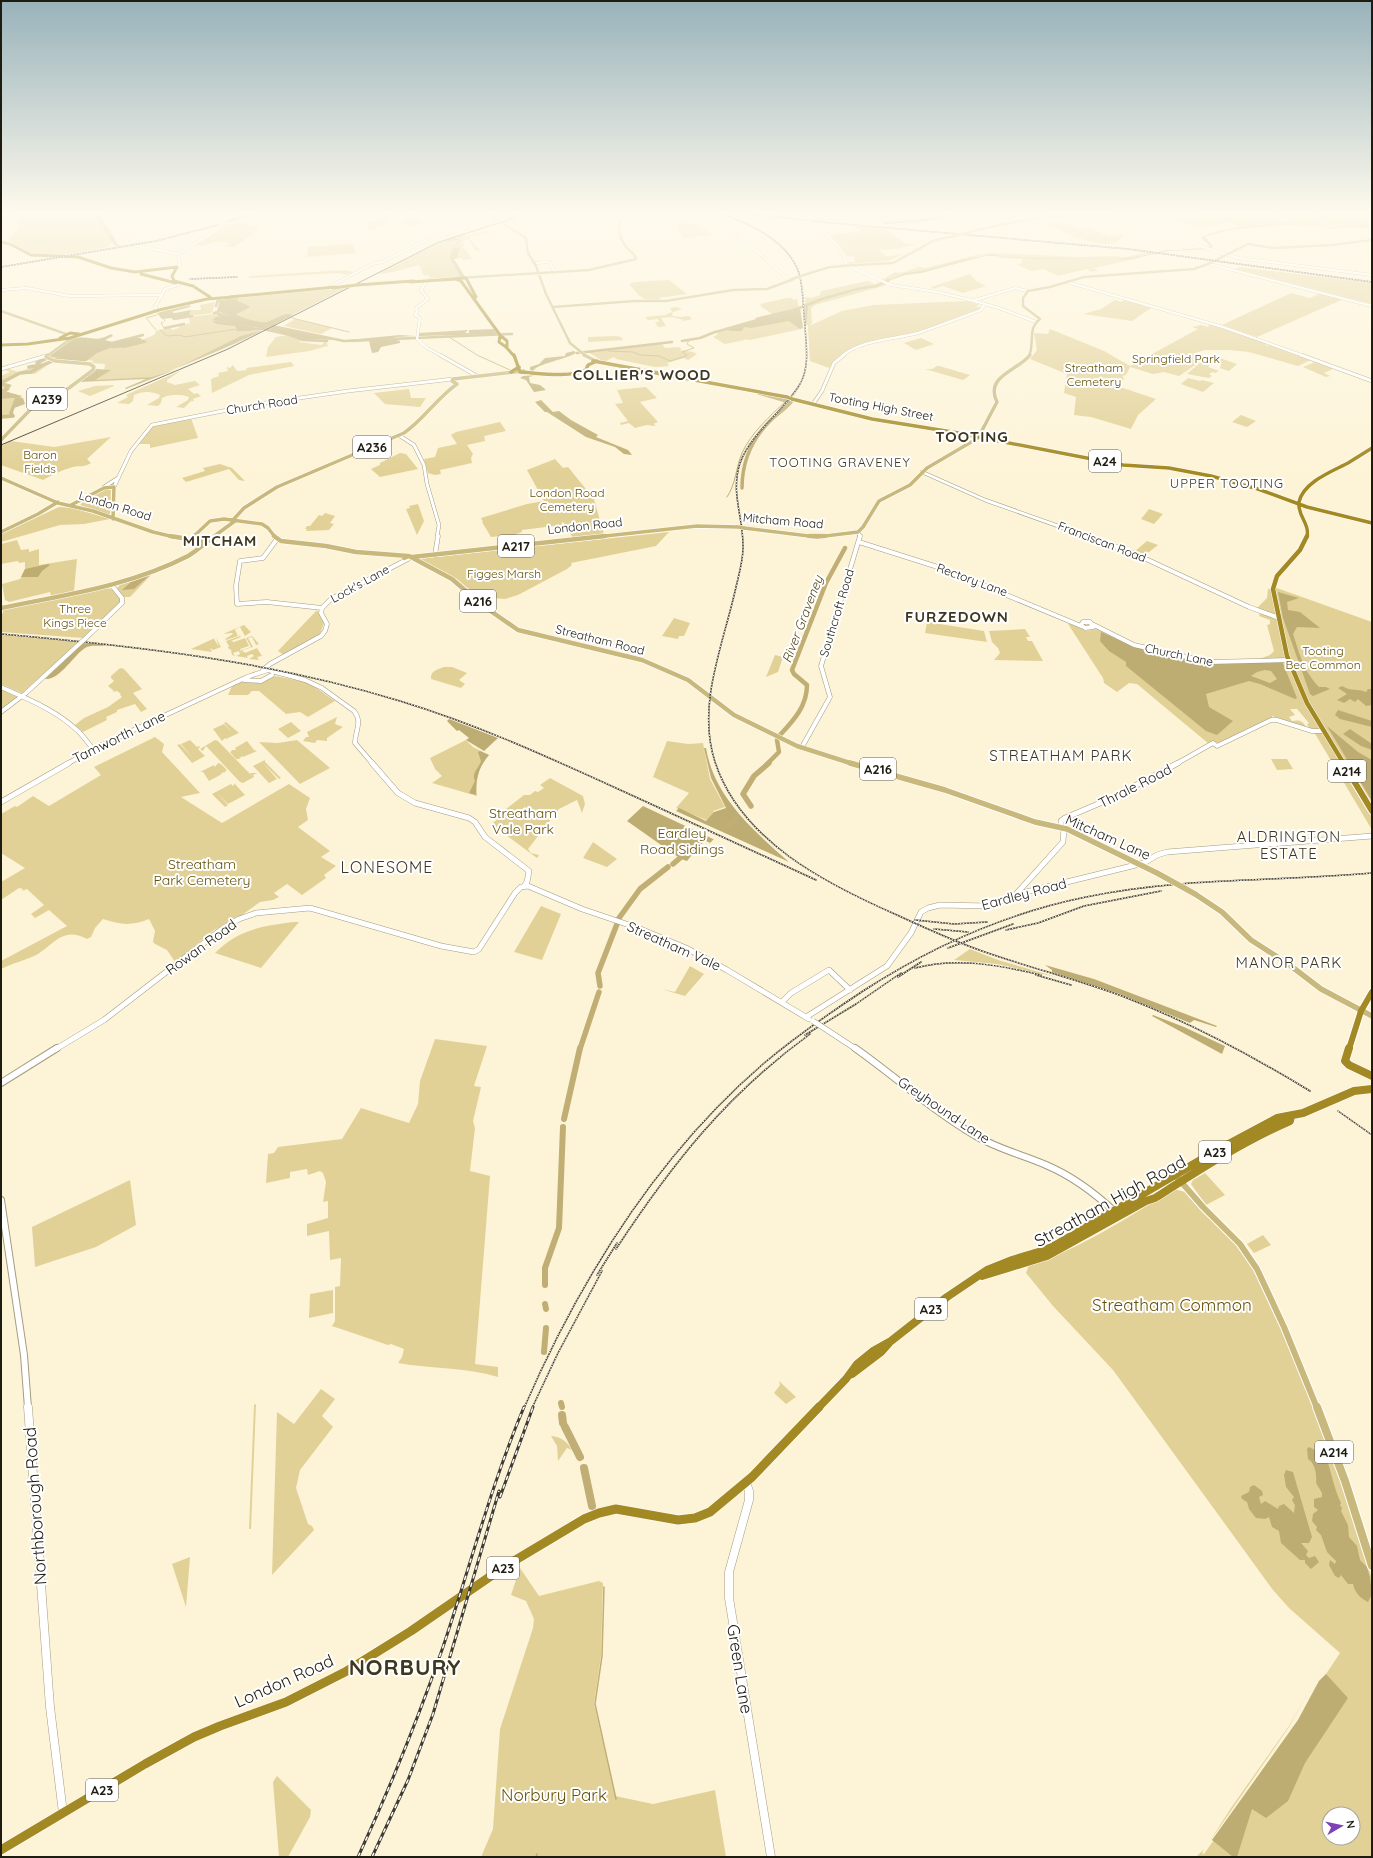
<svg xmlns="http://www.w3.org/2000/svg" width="1373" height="1858" font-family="Quicksand,sans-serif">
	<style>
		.green { fill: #e2d197; fill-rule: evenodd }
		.forest { fill: #bead73; fill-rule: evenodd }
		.water { fill: #c0ae74 }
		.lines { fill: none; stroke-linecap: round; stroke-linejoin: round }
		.stream-far1 { stroke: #c0ae74; stroke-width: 1 }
		.stream { stroke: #c0ae74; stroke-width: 1.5 }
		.river-far5 { stroke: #c0ae74; stroke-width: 2.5 }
		.river-far4 { stroke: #c0ae74; stroke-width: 3.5 }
		.river-far3 { stroke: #c0ae74; stroke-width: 4.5 }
		.river-far2 { stroke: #c0ae74; stroke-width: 5.5 }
		.river-far1 { stroke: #c0ae74; stroke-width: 6 }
		.river { stroke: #c0ae74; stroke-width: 8 }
		.secondary-far5-casing { stroke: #a39c81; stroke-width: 3 }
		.secondary-far4-casing { stroke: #a39c81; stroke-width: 4 }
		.secondary-far3-casing { stroke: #a39c81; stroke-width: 5 }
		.secondary-far2-casing { stroke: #a39c81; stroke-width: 6 }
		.secondary-far1-casing { stroke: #a39c81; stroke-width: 8 }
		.secondary-casing { stroke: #a39c81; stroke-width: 9 }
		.primary-far5-casing { stroke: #fff; stroke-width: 3 }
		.primary-far4-casing { stroke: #fff; stroke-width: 4.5 }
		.primary-far3-casing { stroke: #fff; stroke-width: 5.5 }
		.primary-far2-casing { stroke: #fff; stroke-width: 7 }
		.primary-far1-casing { stroke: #fff; stroke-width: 8 }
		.primary-casing { stroke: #fff; stroke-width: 10 }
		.highway-far5-casing { stroke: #fff; stroke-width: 3.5 }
		.highway-far4-casing { stroke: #fff; stroke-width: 4.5 }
		.highway-far3-casing { stroke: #fff; stroke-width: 5.5 }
		.highway-far2-casing { stroke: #fff; stroke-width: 8 }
		.highway-far1-casing { stroke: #fff; stroke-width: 9 }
		.highway-casing { stroke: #fff; stroke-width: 10 }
		.secondary-far5 { stroke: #fff; stroke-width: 2.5 }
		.secondary-far4 { stroke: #fff; stroke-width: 3 }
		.secondary-far3 { stroke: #fff; stroke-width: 4 }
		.secondary-far2 { stroke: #fff; stroke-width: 5 }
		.secondary-far1 { stroke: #fff; stroke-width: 6 }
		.secondary { stroke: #fff; stroke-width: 8 }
		.primary-far5 { stroke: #c8b87c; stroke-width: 2.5 }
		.primary-far4 { stroke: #c8b87c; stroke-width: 3.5 }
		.primary-far3 { stroke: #c8b87c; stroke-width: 4.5 }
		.primary-far2 { stroke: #c8b87c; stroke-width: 5.5 }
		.primary-far1 { stroke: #c8b87c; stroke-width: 6 }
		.primary { stroke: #c8b87c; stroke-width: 8 }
		.highway-far5 { stroke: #a38924; stroke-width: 3 }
		.highway-far4 { stroke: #a38924; stroke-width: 3.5 }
		.highway-far3 { stroke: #a38924; stroke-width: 4.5 }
		.highway-far2 { stroke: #a38924; stroke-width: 6 }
		.highway-far1 { stroke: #a38924; stroke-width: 8 }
		.highway { stroke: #a38924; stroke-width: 9 }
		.tram { stroke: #3f3b2f; stroke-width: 1 }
		.rail-far1-casing { stroke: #3f3b2f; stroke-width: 1.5 }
		.rail-casing { stroke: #3f3b2f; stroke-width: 3 }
		.rail-far1 { stroke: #fff; stroke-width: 1; stroke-dasharray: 1.5; stroke-linecap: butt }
		.rail { stroke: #fff; stroke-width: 1.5; stroke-dasharray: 4.5; stroke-linecap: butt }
		.secondary-bridge-far2-casing { stroke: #a39c81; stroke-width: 3; stroke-linecap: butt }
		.secondary-bridge-far1-casing { stroke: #a39c81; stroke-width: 5; stroke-linecap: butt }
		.secondary-bridge-casing { stroke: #a39c81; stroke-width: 6; stroke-linecap: butt }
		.primary-bridge-far2-casing { stroke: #fff; stroke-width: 3; stroke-linecap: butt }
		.primary-bridge-far1-casing { stroke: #fff; stroke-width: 4.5; stroke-linecap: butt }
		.primary-bridge-casing { stroke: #fff; stroke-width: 7; stroke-linecap: butt }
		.highway-bridge-far1-casing { stroke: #fff; stroke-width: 3.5; stroke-linecap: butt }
		.highway-bridge-casing { stroke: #fff; stroke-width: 4.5; stroke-linecap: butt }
		.secondary-bridge-far2 { stroke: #fff; stroke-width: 2.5 }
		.secondary-bridge-far1 { stroke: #fff; stroke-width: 4 }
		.secondary-bridge { stroke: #fff; stroke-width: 5 }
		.primary-bridge-far2 { stroke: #c8b87c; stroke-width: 2.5 }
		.primary-bridge-far1 { stroke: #c8b87c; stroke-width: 3.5 }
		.primary-bridge { stroke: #c8b87c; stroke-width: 5.5 }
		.highway-bridge-far1 { stroke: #a38924; stroke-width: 3 }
		.highway-bridge { stroke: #a38924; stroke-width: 3.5 }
		.labels { text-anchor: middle; stroke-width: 4; stroke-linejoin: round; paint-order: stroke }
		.far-park-label { font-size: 12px; fill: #645208; stroke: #fff }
		.far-street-label { font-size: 12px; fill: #1e1b11; stroke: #fff }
		.shield { fill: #fff; stroke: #625f58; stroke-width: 1 }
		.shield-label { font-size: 13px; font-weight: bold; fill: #1e1b11 }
		.far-neighbourhood-label { font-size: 13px; letter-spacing: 1px; fill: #3f3821; stroke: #fff }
		.far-water-label { font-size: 13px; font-style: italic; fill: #574a1d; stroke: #fff }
		.street-label { font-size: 14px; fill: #1e1b11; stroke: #fff }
		.park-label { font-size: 14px; fill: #645208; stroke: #fff }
		.far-district-label { font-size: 15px; font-weight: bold; letter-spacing: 1px; fill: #3f3821; stroke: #fff }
		.neighbourhood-label { font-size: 15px; letter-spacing: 1px; fill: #3f3821; stroke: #fff }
		.quarter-label { font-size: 16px; letter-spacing: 1px; fill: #3f3821; stroke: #fff }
		.near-street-label { font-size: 17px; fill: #1e1b11; stroke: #fff }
		.near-park-label { font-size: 17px; fill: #645208; stroke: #fff }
		.near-district-label { font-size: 22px; font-weight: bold; letter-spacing: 1px; fill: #3f3821; stroke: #fff }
	</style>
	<rect width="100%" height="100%" fill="#fdf4d8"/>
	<path class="green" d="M15,212H98L113,244H108L109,247L63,255L29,254L8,240L17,229L19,220Z
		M1218,212L1226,216H1228L1221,212H1236L1242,215L1248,212H1264L1282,222L1291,221L1276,212H1304L1335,228L1292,224L1242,228L1229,222L1198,229L1174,219L1203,218L1207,217L1200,215Z
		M1346,212H1372V218H1367L1369,227L1337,228L1316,216Z
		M415,213L422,224L412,226L410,224H404L403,222L408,221L405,214Z
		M391,214V219H388L387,225H377L376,229L368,230L370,222L381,221L382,215Z
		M680,220L698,225L713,235L683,238L677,228Z
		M1064,222L1080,229L1088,227L1109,237L1122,234L1124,235C1121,238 1119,242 1114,243C1095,248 1063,231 1044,224Z
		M248,223L247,226L258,225V231L234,247H224L230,243L218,241L202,246L194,245L217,232L222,225Z
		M855,226L886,229L906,244H917L897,249L879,250L886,256H893L898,254L902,255L888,261L849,264L848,262H855L854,256H847L839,244L828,235L860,231Z
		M493,231L495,232L470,237V239L481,251H476L469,240H466L469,237L462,242L464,245L462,247L468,252L467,253L473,259L463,260L462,258L454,259L465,277L427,279L430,278L428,275L424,276L419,265L393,272L377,274L441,242L459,240L453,237C460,234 464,234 472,236L475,233Z
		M353,244L356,253L307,257L308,247Z
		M1149,252L1153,253L1139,256L1140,258L1094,268L1098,271H1092L1093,273L1087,269L1058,276L1044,269L1031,271L1016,264L1022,263V259L1002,258L991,255L980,256L921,273L905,275L886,282L878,279H884L895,272L900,273L919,267L911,264L925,268L976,255L992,253L1080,257L1120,256V258Z
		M1239,267L1372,283V304L1235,269Z
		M345,270L353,272L348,275L339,273L248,278L251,276Z
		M970,274L975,279L974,280L986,286L963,293L943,286L933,289L931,287Z
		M669,280L687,294L659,298L661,301C641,300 642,299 629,284L635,282Z
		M868,281L875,284L880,282L887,285L815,305L811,308L812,323L809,326L842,311L874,305L968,301L965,300L980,305L975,307H981L980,310C958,318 935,327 913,334C885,341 846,340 829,368L810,361L808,328V325H806L805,297L812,298L820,295L821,291Z
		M349,287L222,349L155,377L88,381L104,371L105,364L91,363L94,361L89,360L85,362L104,348L121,347L152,336L155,334L156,331L170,327L172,330L179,328V326L190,323L189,317L221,313L219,302L220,299Z
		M1291,293L1310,298L1321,293L1343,299L1333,304L1331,303L1332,304L1257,337L1222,325Z
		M787,298H792L793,300L797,299L799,308H797L799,309L801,329L750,340L743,339L745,340L725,344L713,337L718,334L715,332L784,314L793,310L772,314L760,306H762L760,304Z
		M1115,300L1121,302L1125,300L1151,308L1132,321L1083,314L1101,309Z
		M215,302L212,313L189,316L191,310H201L200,305Z
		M676,307L682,309L673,312L672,314L673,316L680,317L689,316L692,319L680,322L684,320L672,317L661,318L666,326L658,327L655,322H659L658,319L648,320L645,317L665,315L672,312L670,308Z
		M295,319L332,328L321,334L284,326Z
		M1210,324L1268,343L1265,345L1268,346L1272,345L1311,360L1298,366L1249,352L1230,350H1205L1192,354L1204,359L1179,376L1164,372L1153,374L1130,367L1126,375L1122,376L1124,378L1120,387L1156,399L1138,415L1131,429L1091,417L1074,415L1076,397L1064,393L1067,374L1030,359L1037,350L1034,333L1048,334L1050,329L1104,351L1130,366L1198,329L1192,327L1201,325L1208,327Z
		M289,335L301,340L299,342L321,345L326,341L328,346L309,351L266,357L268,347L276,337Z
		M615,336L621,337L623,340L588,342V337Z
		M921,338L934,344L916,350L904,343Z
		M662,344L665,348L679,347L682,349L679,350L693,352L697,354L688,360L684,358L667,363L669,366L655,367L616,359L614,357L604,362L588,352Z
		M1220,358L1237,364L1229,371L1220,368L1221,365L1211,362L1215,359Z
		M291,362L294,366L249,375L212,393L211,379L219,376L218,373L228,371L227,367L230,368L233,365L237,371L247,370L246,368Z
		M1201,362L1210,365L1208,367L1219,371L1215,373L1212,372L1209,374L1212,376L1209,378L1187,374Z
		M1315,362L1333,369L1324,373L1330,376L1326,377L1303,367Z
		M51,363L35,374L22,373L5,383L12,385L6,392L22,396C16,400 11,408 13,415L1,417V376L10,372L3,369L5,368L19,372L32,367L41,366Z
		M937,366H939L970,375L963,380L925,369H932Z
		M182,370L167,380V382L175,385L195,381L200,385L188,389L194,394L197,393L201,396L193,399L194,401H191L184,408L176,407L188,400L189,397C180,394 171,394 162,398L161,403L158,406L147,405L159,398L160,395C151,391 143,391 134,395L133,401L129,404L117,403L128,397L126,395Z
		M1188,378L1200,381L1202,380L1214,383L1203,392L1181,384Z
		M113,385L114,386L90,396L78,391L95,386Z
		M646,387L657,398L640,402L658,422L653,424L656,425L654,426L647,425L635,428L629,423L621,425L620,423L628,421L615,404L623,403L617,390Z
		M409,389L411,398H426L420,407L385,404L374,393Z
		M1241,415L1256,421L1247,427L1232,422Z
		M191,418L198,438L150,448V444H138L152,427Z
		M500,422L506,431L484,436L485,441L467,445L473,454L471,458L472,463L440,470L441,474L435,475L428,473L424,459L435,457L438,448L457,444L451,435L456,432Z
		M111,437L87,459L91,463C83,468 80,465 73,467C62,470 52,475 43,480L1,465V446L11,441L54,447Z
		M400,453L406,454L418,469L380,477L371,469L380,465V463Z
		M555,459L563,468L568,467L594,499L604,535L573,538L563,522H562V525L522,530V532L514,535L491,537L482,522H483L481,518L527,504L544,501L527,470Z
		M220,464L232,468L245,481L239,480L229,469L186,482L182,478L205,471L203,468Z
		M117,480L111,489L110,514H106L80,505L89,497Z
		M418,504L424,521L417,535L406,509L410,508L409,506Z
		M59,507L73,508L110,519L84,524L60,525L1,542V534Z
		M1149,509L1163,514L1154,524L1141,519Z
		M325,513L335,516L330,523L334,524L329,530L306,531L307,529H305L307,526H310L319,515L322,516Z
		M669,532L656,546L571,563L572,565L567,569L518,595L505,599L492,598L484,602L457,579L418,559Z
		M17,540L21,550L29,549V552L39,549V565L77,559L74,591L51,596L50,592L9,602L5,600L2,584L20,579L25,569V562L19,563L18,561L1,564V544Z
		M1147,541L1158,545L1144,556L1134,552Z
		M152,574L130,597H124L119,593L117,588L121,584Z
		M105,587L113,590L121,600L120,604L83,638L1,632V614L3,613V609Z
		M1274,587L1372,622V830L1314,732H1316L1315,729L1309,728L1307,724L1309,723L1297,709H1290L1295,715L1289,717L1292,721C1299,720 1302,720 1306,727L1272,716V718L1220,743L1213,742L1209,744L1137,684L1129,683L1117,692L1104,683L1103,678L1068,624L1076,625L1085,631L1097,629L1122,641L1206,664L1221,666L1241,664L1259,659L1270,655L1274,651L1267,625L1270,624V620L1259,616L1261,611L1256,609L1267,598L1268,589L1275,590Z
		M317,610L324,623L320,634L285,656L278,651Z
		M674,618L690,623L684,636H679L678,639L662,636Z
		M927,622L984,631L987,642L925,633Z
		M244,625L251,632L245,636L240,627L236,629L241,637L231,641L234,642L245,638L249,646L240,649L242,654L241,650L251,647L246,638L252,636L259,644L256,645L252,637L248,638L253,647L242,650L245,653L257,648L262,656L257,657L259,660L249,659L254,656L252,654L247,656L248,658L236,656L240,654L239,651L233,653L235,656L232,655L231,650L228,648L229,646L226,641L240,636L236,629L235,630L238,636L226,640L225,639L233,634L232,633L223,634Z
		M1025,629L1030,637H1026L1028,641H1032L1043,661L994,660L1000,653L998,648L992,642L989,631Z
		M1,635L79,642L22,693L1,684Z
		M215,638L214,639L219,647L216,638L221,647L213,650L210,648L212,652L191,649Z
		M775,655L783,657L778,672L766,677Z
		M444,667H452L467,673L459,680L465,684L461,688L431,679C430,671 438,669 444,667Z
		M120,668L124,669L142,689L133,693L147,709L141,712L135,704L117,710V712L106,717L107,720L83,732L75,725L84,718L108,707L122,697L120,695L121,694L117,691L112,692L114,691L108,686L114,681L111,678V676Z
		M276,676L309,683L335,701L308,717L300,712L286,714L259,691H252L248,695H228L232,686L243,681L260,683Z
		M1,689L17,696V698L1,710Z
		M337,717L335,724L343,727L327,738V741L317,740L315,743L303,741L306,737H309L307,732Z
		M226,722L239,733L226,739L225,738L222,741L213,729L224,724L231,731L224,723Z
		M291,722L301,731L288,738L278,729Z
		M155,737L164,744L162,752L200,793L181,797L222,823L289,784L310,798L306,809L308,820L298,827L330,851L321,857L336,866L324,875L326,878L302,895L287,884L274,893L279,897L273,900L260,902L242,915L214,930L175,962L167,950L155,944L153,942L155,931L149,919C132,926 120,925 103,919L95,928L91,937L87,939C61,925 53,947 34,956C23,961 13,963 1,969V961L67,926L49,910L35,918L31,914L44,905L27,889L22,891L23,889L19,888L1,900V882L25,868L1,853V814L15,806L17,807L33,796L49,806L101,775L94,767Z
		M190,740L197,747L199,746L200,747L198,749L205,756L192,763L177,745L180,744L194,759L181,744Z
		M215,740L218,741L252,776L250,773H258L253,775L254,777L243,783L240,782L206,746L203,751L200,749Z
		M297,740L330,768L300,784L259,742L278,743Z
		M466,740L473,747L489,755C477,768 476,780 477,796L432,783L442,776L435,769L430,758Z
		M247,741L254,750L257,751L243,757L242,756L239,759H236L230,752L232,751L231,750H236L235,748Z
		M667,741L688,744L703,743L710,779L725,807L713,811L724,827L676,808L689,793L653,777Z
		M1271,759H1287L1293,769L1277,770Z
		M265,760V762L281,778L279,779L263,763L277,779L269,783L253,766Z
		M218,763L221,764L227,770L225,771L226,772L221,773L222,774L209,781L203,772H200L214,765L215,767Z
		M550,778L583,796L585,804L582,813L577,800L559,809L528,849L531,853L539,855L537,858L491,824L498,819L496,817L524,795H530L535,791L538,792L544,788L540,785Z
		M236,782L235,784L245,795L228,804L217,793L228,805L225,807L212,794L231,784L233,786Z
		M593,842L617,859L607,867L583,858Z
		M541,906L561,914L542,960L514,952Z
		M293,922H299L261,968L215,953C238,930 261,926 293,922Z
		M970,949L998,960L1056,977L997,964L954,960Z
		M690,966L704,974L685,996L661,989L675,992Z
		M435,1039L487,1046L474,1086L481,1087L473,1121L475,1128L470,1171L490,1176L475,1364L498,1367V1377C466,1367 431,1369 398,1363L402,1357L404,1349L391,1344L388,1345L332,1326L335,1321V1287L340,1286L341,1258L330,1260L329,1231L307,1236V1224L328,1218V1201L323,1202L326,1182L323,1173L320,1171L308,1175L307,1169L290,1172V1178L266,1183L268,1154L274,1153L278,1147L342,1139L361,1108L409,1123L418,1104L420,1081Z
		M1205,1173L1225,1195L1206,1205L1191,1184L1193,1180Z
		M130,1180L136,1225L96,1247L35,1267L32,1227Z
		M1174,1189L1185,1192L1202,1212L1231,1239L1253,1268L1281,1326L1307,1389L1339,1474L1372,1579V1857H1196L1204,1849L1202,1853L1204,1854L1298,1720L1319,1681L1326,1674L1340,1653L1289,1608L1273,1590L1113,1370L1053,1306L1026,1273L1029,1265C1081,1249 1128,1217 1174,1189ZM1329,1814H1353V1838H1329Z
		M1263,1235L1271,1245L1254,1253L1247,1244Z
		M333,1290V1313L309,1318L310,1294Z
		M779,1381L796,1397L786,1404L774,1393L780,1385Z
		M321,1389L335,1399L322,1416L333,1427L300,1470L296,1488L308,1524L312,1526L314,1530L272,1575L277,1412L294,1424Z
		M256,1404L251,1529H249L254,1405Z
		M551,1436C561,1437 567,1441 572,1450L567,1448L558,1461L557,1446Z
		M190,1557L186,1607L172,1564Z
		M520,1568L539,1596L599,1581L603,1583L601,1656L594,1704L615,1796L653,1804L715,1790L726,1857H481L493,1829L500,1729L533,1628L534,1619L526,1601L511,1595Z
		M1309,1690L1289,1727L1208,1844L1231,1808L1289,1726Z
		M277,1776L311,1810L310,1817L288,1857H279L273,1782Z"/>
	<path class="forest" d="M92,212H98L119,246H115L99,222L95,221L90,216L94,214Z
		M453,237L461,240L454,248H460L457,258L454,259L465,277L460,276L450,258L452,249L459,240L442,242Z
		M238,298L237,301L247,307L232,314L235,313C239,318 260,323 266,322C274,321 284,311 293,315L272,326L229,317L230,315L217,311L220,299Z
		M190,305V307L171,312L175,313L191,310L189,316L162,319L157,313Z
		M800,307L803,328L800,329L789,321L751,328L744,327L742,331H730L725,328L756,319L755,318Z
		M225,316L271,327L267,329L212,320L216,317Z
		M212,321H220L262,329L238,331L235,326L216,324Z
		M273,327L335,340L303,339L269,329Z
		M495,329L497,334L419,336V333L468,330L465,333H469V330Z
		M264,330L234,344L177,368L241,336Z
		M111,334L113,336L103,341L113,343L139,336L137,338H140L139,339L147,341L145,343L124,348L121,347L104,348L85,362L56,360L64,357L48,358C53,351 68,340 77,338C92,336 95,343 111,334Z
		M400,335L415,336L396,337L394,339L400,341V343L381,347L378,352L372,353L369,341L353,342L348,340Z
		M574,351L576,353C567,359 536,364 533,371L530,370V367L539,364L545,358L565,356L566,353Z
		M96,369L111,370L95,380L152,377L177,369L126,389L125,388L146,379L79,382Z
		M537,375L529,377L530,383L540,385L546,390L534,392L526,380L520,378L523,376Z
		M8,388L10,389L6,392L22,396L19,397L23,398L25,404L14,408L15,401L19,397L1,399V393Z
		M541,400L553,412L559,411L571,420L598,435L596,437L628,450L632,455L624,454L615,447L586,437L547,412H545L535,402Z
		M48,564L50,565L42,571L38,577H21L25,569Z
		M1278,592L1299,598L1287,602L1288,610L1300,612L1320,628L1297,627L1293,634C1300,655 1303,670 1319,687H1326L1330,689L1313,696L1310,694L1283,618Z
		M1101,632L1134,647L1205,664L1282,661L1297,698L1295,699L1260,684L1249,681L1206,694L1209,707L1233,721L1217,735L1206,731L1126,666V662L1109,651L1100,641ZM1265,670L1271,671L1277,679L1270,683L1251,676L1257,672Z
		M83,643L106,645C100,647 91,644 85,648C74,655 59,681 45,679Z
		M1342,686C1352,692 1357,688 1366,692L1368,689H1372V705L1366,706L1358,699L1355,702L1350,699L1344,703L1337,700L1347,694L1338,688Z
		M1338,710L1372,721V727L1340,719L1335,715Z
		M449,719L498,738L484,751L466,740L469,738L459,730L457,731L447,721Z
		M1327,726L1358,752L1372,760V801Z
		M1350,729L1372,744V750L1361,746L1343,734Z
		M704,748H706C714,797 754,831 789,862L676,811L679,808L706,821L714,812L726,808L711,778Z
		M480,751L489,755C478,768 476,779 476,795L469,793L475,781C471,773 479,768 481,761L478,752Z
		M643,806L713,839H714L710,843L706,841L700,845L687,861L681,859L627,821Z
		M1045,965L1094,979L1217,1026L1216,1027L1194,1020L1190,1023L1120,994L1052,972V970Z
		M1153,1015L1184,1027L1225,1046L1222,1054L1152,1016Z
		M1318,1442L1326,1448V1454L1323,1458L1328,1463C1332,1476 1335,1491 1341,1503L1340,1505L1342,1508L1341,1511L1348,1525L1349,1537L1357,1546L1360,1560L1367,1567L1370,1578L1372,1594L1368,1602C1360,1598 1355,1593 1353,1584H1348L1341,1575L1339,1578L1335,1576L1329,1565L1330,1560L1335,1564L1336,1561L1327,1552L1321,1535L1316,1530L1317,1527L1312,1521L1313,1514L1318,1510L1314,1507V1499L1322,1497V1493L1316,1483C1317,1475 1315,1463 1308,1459L1307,1449L1309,1447L1315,1450Z
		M1286,1470L1293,1472L1312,1537L1309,1543H1301L1308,1551L1306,1555L1309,1558L1315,1556L1319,1562L1311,1569L1305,1563V1560H1300L1281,1543L1279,1531L1272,1527L1269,1517L1265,1519L1256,1518L1249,1509L1247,1502L1242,1499L1241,1496L1249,1492L1250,1487L1254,1485L1262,1491L1263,1495L1259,1497L1261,1504L1265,1501L1278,1509L1279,1506L1284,1504L1294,1513L1295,1505L1292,1500L1294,1497L1286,1487L1284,1475Z
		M1326,1674L1348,1698L1305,1763L1288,1801L1266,1818L1252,1809L1237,1857H1233L1212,1840L1298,1720L1319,1681Z"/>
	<path class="water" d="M1292,224C1305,225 1318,228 1331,228C1344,228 1360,224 1372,228L1345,227L1330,229L1304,225H1281L1228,230L1205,237L1213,246L1210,249L1170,251L1130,259H1033L989,255L921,273L905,275L884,282L905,273L922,271L957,261L987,255L1027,258L1111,259L1135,257L1167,250H1183L1181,248L1185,249L1209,248L1210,246L1202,239V237C1225,225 1266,225 1292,224Z
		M151,574L134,589L122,590L131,582Z"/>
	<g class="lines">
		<path class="stream-far1" d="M98,212L100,216
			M220,313L229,315
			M283,316L290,317
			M292,318L349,332
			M165,321L160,313L168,311
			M163,322L161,323L164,328
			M156,330L146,318L157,315
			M160,330L167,336L180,335L185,337L237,329V331L266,329
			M446,335L477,355L510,370
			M604,350H606
			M608,351L633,352L640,355L659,356L670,361L686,356L687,355L682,352L694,348L687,344L689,340
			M563,421L566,422
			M567,423L586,435
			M727,497C736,484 736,467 742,453C751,433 770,416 786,401"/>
		<path class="stream" d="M604,1587L602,1656L595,1704L616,1799
			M536,1857L537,1854"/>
		<path class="river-far5" d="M216,306L218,300L230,299L248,307L228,317
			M168,311L174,319L192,316
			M214,313L218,312L219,315L344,341L512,334
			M805,325L807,305
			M165,328L184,324
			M259,328L290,335L303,340L327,341
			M682,341L700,338L715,332L784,314L822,299L857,289L876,286L889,280
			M113,347L124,346L140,339
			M577,353L672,342
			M51,356L75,339L88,344L103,341L112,343L143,335
			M79,356L88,355L117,344"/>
		<path class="river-far4" d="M59,359L87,355
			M37,363L53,355
			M29,367L43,365L57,359
			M1,383L20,373L31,372L43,365
			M1,384L9,386L2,392L17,397L11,413L13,416L1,417
			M759,393L790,402
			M742,488C742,461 751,440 770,421C777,414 785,409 791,402"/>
		<path class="river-far3" d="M780,735C794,720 807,706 807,685L794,674L792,670L826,583L845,548
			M767,764L779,752L777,740"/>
		<path class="river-far2" d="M751,806L743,794L754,776L769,763
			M723,828L736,819
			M673,864L680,858
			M619,918L640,889L668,867
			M600,986L598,973L617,924
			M580,1049L599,992"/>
		<path class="river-far1" d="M564,1119L580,1048
			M545,1285V1268L559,1228L563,1127
			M545,1304L546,1309
			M544,1352L546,1328
			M561,1403L562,1407"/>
		<path class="river" d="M562,1415L563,1423
			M565,1427L580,1457
			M584,1468L592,1506"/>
		<defs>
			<path id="secondary-far5" d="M110,212L128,235L127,242L129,244L178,254
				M686,212L710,220L741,237L790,281
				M775,212L802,215L806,217
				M979,212L1003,225
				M1128,214L1203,247L1238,258L1372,275
				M805,216L892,222L914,220L943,212
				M812,222C827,235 843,245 846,265L891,285L937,292L971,300L999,308L1036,322
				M502,223L568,212
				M178,254L217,230L224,212
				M178,254L180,264L178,267
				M534,263L550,262L555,273
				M1209,264L1372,306
				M427,280L421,290L428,299L416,308L417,312L415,315L420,318L417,339L427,348L442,356
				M1067,282L1223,327L1304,356
				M327,288L372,264L382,262L433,237L496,219
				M1,290L27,288L69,296L162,295
				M975,300L1015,288L1028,291
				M157,311L155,307L165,289L180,284
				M842,356C863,339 893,340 918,333C939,326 960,318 981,310L984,305"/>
			<path id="secondary-far4" d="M440,355L477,376
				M1301,355L1372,381
				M1,369L46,356
				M813,404L822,391L834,363L844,355
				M400,436L414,445L424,465L427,484L439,525L437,537
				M922,472L985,500L1089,537
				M104,487L118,478
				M114,487L131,451L152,425L258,404L348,391L453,379
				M858,532L860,537"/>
			<path id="secondary-far3" d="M1086,536L1131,552L1249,607L1279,618
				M277,539L263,558L240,561L236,586L237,604L267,602L322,608
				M859,542L944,569L1081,626
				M435,555L438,536
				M322,608L331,599L408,559
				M1083,622H1090L1093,627L1085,628L1081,625Z
				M1092,624L1134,645L1209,662L1289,660
				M86,638L122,603V598L113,587
				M263,670L270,664L321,636L325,631L327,624L321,613L322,608
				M244,680L261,681L272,675
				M1,687C28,699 58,711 79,732C84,737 88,743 93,749
				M1,712L26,693L77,646
				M802,747L830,697L821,666L860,536
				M67,764L93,749L247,677L268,670L305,680L322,688L354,711C363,722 355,731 355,743L373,764
				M1176,764L1213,743L1217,746L1271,720H1277L1312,731H1323"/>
			<path id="secondary-far2" d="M372,763L398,793L415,803L469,818L475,822L485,837L529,871L527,882L524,886
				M1,802L69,763
				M1061,828V821L1065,818L1112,798L1178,763
				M528,886L582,909L638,928L686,948L727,970L809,1019
				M1017,893L1063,842L1064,828
				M782,1002L791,993L829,970L850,990
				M806,1017L887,966L911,933L921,912L928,908L940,905L988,906L1026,892L1144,863L1157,855L1167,852L1372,836
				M827,1030L856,1049
				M56,1049L104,1020L222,929L239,919L256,913L310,908L441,946L474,952L479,949L515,893L521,887L528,886"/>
			<path id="secondary-far1" d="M855,1048C896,1077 933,1111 976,1136C998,1149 1023,1155 1046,1165C1072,1176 1095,1193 1116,1213
				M1,1083L57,1048
				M1,1200L24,1355L28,1408"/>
			<path id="secondary" d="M28,1407L50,1707L63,1813
				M746,1483L749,1491V1500L729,1572V1598L771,1857"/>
			<path id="primary-far5" d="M484,212L526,238L528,253L536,266L546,294L570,343L586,356
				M603,212H617
				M973,231C1002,224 1031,218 1060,216C1088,214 1116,216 1143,212
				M840,266L893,263L935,240L950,237
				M810,273L830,267L844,266
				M443,279L589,270L636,259C635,255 632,252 628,249C617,236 616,226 625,212
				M553,307L635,301H666L733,290L767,289L794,279
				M1,311L66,334
				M47,356L73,337
				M1029,356C1035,343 1027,329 1040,319L1023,306V298L1028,291L1050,287L1084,277L1194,269L1208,264L1248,244L1274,248L1332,245L1372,240"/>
			<path id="primary-far4" d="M584,355L596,361
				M1,440L30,410L69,388L93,370L94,367L90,364L55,361L46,357L47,355
				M1,478L58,503L93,511L153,532L174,537
				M71,505L104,488L114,487L113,519
				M232,521L244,508L277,487L404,433C424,419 437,398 457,384L452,381L453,379L524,371
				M744,528L817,537
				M1,532L38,514L58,502
				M193,537L210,521L224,519L262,524L268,528L275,537
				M213,537L235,521
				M596,537L697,526L738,527
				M817,537L858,532L863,527L879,501L910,485L927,468L978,438L997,402C984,376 1019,370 1030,355"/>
			<path id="primary-far3" d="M170,536L207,542
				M274,536L281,541L326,546L356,552L408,556
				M809,536H825
				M192,538L194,536
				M412,557L605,536
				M404,558L409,556L452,579L482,605L518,630L642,660L688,680L734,715L797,746L853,764
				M1,608C64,595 130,586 188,556C197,551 206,542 215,536"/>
			<path id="primary-far2" d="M850,763L945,790L1035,822L1067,829L1157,873
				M1195,894L1222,912L1251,940L1287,963L1321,989L1372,1016"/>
			<path id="primary-far1" d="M1176,1176L1203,1207L1240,1244L1257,1269L1284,1327L1317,1408"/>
			<path id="primary" d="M1317,1407L1345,1481L1372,1566"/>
			<path id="highway-far5" d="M1,242L10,244L31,255L78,257L111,268L135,272L177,267L172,276L174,281L193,286L210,297
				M141,274L176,283
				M458,278H466L476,297
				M410,282L456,279L461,281L500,335L507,341V347
				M357,285L413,281
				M333,288L348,286
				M229,297L335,287
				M500,335L499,342L506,347L514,356
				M60,338L70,333L79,334
				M1,345L28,344L70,338L159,310L207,299L233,297"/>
			<path id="highway-far4" d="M514,355L520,372C538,373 570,378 586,370L588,365L597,361
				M593,361L659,373
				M511,372L519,367
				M656,373L787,397
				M792,399L872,419L971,435
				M968,435L1123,465L1169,468L1211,476L1258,489L1307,507L1372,523
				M1307,537C1310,523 1297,516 1299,502C1303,482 1333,471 1348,463C1356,458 1364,453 1372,448"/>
			<path id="highway-far3" d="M1307,536L1300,550L1277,576L1273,589L1287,656L1307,703L1344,764"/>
			<path id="highway-far2" d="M1343,763L1372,811
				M1349,1049L1361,1011L1372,992"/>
			<path id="highway-far1" d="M1349,1048L1345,1061L1349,1065L1372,1076
				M982,1276L1047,1256L1146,1201L1155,1198C1199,1170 1242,1142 1290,1121L1291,1116
				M852,1374L881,1352L889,1343
				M818,1408L846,1379L857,1364L873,1351L891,1341L947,1297L987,1270L1012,1260L1045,1250L1059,1243L1221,1148L1277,1118L1303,1113L1354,1091L1372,1089"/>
			<path id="highway" d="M1,1850L145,1764L194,1737L220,1726L286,1702L345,1672L411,1631L504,1567L584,1519L599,1513L616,1509L678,1520L695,1518L710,1512L752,1477L819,1407"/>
		</defs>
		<use href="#secondary-far5" class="secondary-far5-casing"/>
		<use href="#secondary-far4" class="secondary-far4-casing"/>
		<use href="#secondary-far3" class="secondary-far3-casing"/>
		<use href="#secondary-far2" class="secondary-far2-casing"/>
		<use href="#secondary-far1" class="secondary-far1-casing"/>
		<use href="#secondary" class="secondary-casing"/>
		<use href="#primary-far5" class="primary-far5-casing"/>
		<use href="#primary-far4" class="primary-far4-casing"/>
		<use href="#primary-far3" class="primary-far3-casing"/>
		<use href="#primary-far2" class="primary-far2-casing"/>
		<use href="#primary-far1" class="primary-far1-casing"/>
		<use href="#primary" class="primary-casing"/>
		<use href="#highway-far5" class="highway-far5-casing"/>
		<use href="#highway-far4" class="highway-far4-casing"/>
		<use href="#highway-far3" class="highway-far3-casing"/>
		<use href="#highway-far2" class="highway-far2-casing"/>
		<use href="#highway-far1" class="highway-far1-casing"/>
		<use href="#highway" class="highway-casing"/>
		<use href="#secondary-far5" class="secondary-far5"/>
		<use href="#secondary-far4" class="secondary-far4"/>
		<use href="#secondary-far3" class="secondary-far3"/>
		<use href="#secondary-far2" class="secondary-far2"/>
		<use href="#secondary-far1" class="secondary-far1"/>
		<use href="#secondary" class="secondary"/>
		<use href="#primary-far5" class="primary-far5"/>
		<use href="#primary-far4" class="primary-far4"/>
		<use href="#primary-far3" class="primary-far3"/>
		<use href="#primary-far2" class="primary-far2"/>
		<use href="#primary-far1" class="primary-far1"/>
		<use href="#primary" class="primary"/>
		<use href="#highway-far5" class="highway-far5"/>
		<use href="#highway-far4" class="highway-far4"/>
		<use href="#highway-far3" class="highway-far3"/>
		<use href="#highway-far2" class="highway-far2"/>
		<use href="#highway-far1" class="highway-far1"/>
		<use href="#highway" class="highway"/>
		<path class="tram" d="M1,445L228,349L439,242L505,221L526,212"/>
		<defs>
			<path id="rail-far1" d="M717,212C748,223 787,239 799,273C804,290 803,309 805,326C806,346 810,366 800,384C783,413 752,431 740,463C730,494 744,518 743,548C743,561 739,574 736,587C724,643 696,704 715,762C741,841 826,884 897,915C925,928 953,941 982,951C1030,968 1080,980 1127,998C1191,1023 1251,1055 1310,1091
				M733,212L832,223L1128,249L1372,282
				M227,222L258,212
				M883,223L926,220L967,212
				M1,267L156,241L218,225
				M190,279L237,277
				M1,634C136,646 270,661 400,701C483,726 561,763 640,799C698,826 757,853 816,880
				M915,920L954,924L987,922
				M934,929L968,932
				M1006,930L1038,923L1084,906L1161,891
				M948,948L1013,924
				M915,968C958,957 998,965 1041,975
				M1036,975L1071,985
				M898,977L921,962
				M805,1035L856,1004L901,973
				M1338,1111L1372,1135
				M616,1249C672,1164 726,1095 810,1034
				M597,1275L617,1243
				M524,1408C580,1279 655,1157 763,1064C795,1037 828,1014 863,991C931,947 1007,913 1086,897C1180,877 1277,882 1372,873
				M532,1408L558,1353L602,1271"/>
			<path id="rail" d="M500,1497L533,1407
				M358,1857C390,1788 418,1719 443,1647C470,1567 491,1485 524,1407
				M372,1857L408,1780L433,1714L499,1491"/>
		</defs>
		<use href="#rail-far1" class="rail-far1-casing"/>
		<use href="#rail" class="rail-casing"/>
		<use href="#rail-far1" class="rail-far1"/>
		<use href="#rail" class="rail"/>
		<defs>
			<path id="secondary-bridge-far2" d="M806,217L812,222"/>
			<path id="secondary-bridge-far1" d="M77,646L86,638"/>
			<path id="secondary-bridge" d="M813,1021L827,1030"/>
			<path id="primary-bridge-far2" d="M950,237L973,231
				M792,279L810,273"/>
			<path id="primary-bridge-far1" d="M738,527L744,528"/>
			<path id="primary-bridge" d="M1157,873L1195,894"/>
			<path id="highway-bridge-far1" d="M348,286L357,285"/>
			<path id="highway-bridge" d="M787,397L792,399"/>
		</defs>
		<use href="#secondary-bridge-far2" class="secondary-bridge-far2-casing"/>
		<use href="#secondary-bridge-far1" class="secondary-bridge-far1-casing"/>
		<use href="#secondary-bridge" class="secondary-bridge-casing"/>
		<use href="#primary-bridge-far2" class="primary-bridge-far2-casing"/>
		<use href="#primary-bridge-far1" class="primary-bridge-far1-casing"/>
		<use href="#primary-bridge" class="primary-bridge-casing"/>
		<use href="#highway-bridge-far1" class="highway-bridge-far1-casing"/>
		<use href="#highway-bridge" class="highway-bridge-casing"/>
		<use href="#secondary-bridge-far2" class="secondary-bridge-far2"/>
		<use href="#secondary-bridge-far1" class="secondary-bridge-far1"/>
		<use href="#secondary-bridge" class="secondary-bridge"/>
		<use href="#primary-bridge-far2" class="primary-bridge-far2"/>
		<use href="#primary-bridge-far1" class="primary-bridge-far1"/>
		<use href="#primary-bridge" class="primary-bridge"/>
		<use href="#highway-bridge-far1" class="highway-bridge-far1"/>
		<use href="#highway-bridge" class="highway-bridge"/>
	</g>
	<linearGradient id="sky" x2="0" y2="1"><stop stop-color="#98b2ba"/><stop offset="0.45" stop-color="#fefaed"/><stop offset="1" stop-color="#fefaed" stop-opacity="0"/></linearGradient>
	<rect width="1373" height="472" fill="url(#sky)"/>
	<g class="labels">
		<g class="far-park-label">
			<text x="1176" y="363">Springfield Park</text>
			<text x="1094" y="372">Streatham<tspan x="1094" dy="14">Cemetery</tspan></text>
			<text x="40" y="459">Baron<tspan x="40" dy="14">Fields</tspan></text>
			<text x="567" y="497">London Road<tspan x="567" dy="14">Cemetery</tspan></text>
			<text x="504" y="578">Figges Marsh</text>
			<text x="75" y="613">Three<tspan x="75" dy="14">Kings Piece</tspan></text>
			<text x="1323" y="655">Tooting<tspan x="1323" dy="14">Bec Common</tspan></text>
		</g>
		<g class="far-street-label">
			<text transform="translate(262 405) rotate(-9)" y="4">Church Road</text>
			<text transform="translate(881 407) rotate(11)" y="4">Tooting High Street</text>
			<text transform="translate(115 506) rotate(17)" y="4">London Road</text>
			<text transform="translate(783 521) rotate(5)" y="4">Mitcham Road</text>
			<text transform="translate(585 526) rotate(-6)" y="4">London Road</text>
			<text transform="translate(1102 542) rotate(21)" y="4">Franciscan Road</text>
			<text transform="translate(972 580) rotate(20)" y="4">Rectory Lane</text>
			<text transform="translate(360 584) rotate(-29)" y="4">Lock's Lane</text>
			<text transform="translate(837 613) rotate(-73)" y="4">Southcroft Road</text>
			<text transform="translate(600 640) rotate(14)" y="4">Streatham Road</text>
			<text transform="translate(1179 655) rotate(12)" y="4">Church Lane</text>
		</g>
		<g class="shield">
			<rect x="27" y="388" width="40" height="22" rx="3"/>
			<rect x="353" y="436" width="38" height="22" rx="3"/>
			<rect x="1089" y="450" width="32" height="22" rx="3"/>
			<rect x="498" y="535" width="36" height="22" rx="3"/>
			<rect x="460" y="590" width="36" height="22" rx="3"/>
			<rect x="860" y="758" width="36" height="22" rx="3"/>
			<rect x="1328" y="760" width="38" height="22" rx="3"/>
			<rect x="1199" y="1141" width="32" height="22" rx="3"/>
			<rect x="915" y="1298" width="32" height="22" rx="3"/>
			<rect x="1315" y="1441" width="38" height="22" rx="3"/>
			<rect x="487" y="1557" width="32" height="22" rx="3"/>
			<rect x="86" y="1779" width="32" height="22" rx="3"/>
		</g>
		<g class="shield-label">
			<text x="47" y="404">A239</text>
			<text x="372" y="452">A236</text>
			<text x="1105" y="466">A24</text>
			<text x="516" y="551">A217</text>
			<text x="478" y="606">A216</text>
			<text x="878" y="774">A216</text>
			<text x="1347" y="776">A214</text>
			<text x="1215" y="1157">A23</text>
			<text x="931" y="1314">A23</text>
			<text x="1334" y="1457">A214</text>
			<text x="503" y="1573">A23</text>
			<text x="102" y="1795">A23</text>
		</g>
		<g class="far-neighbourhood-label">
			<text x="840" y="467">TOOTING GRAVENEY</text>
			<text x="1227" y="488">UPPER TOOTING</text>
		</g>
		<g class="far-water-label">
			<text transform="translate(802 619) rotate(-69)" y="5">River Graveney</text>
		</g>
		<g class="street-label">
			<text transform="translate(119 737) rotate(-26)" y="5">Tamworth Lane</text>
			<text transform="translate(1135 786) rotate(-27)" y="5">Thrale Road</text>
			<text transform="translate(1108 837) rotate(24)" y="5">Mitcham Lane</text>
			<text transform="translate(1024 894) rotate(-15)" y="5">Eardley Road</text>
			<text transform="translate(674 946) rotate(24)" y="5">Streatham Vale</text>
			<text transform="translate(201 947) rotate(-36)" y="5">Rowan Road</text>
			<text transform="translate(944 1110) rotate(34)" y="5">Greyhound Lane</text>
		</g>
		<g class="park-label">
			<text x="523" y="818">Streatham<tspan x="523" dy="16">Vale Park</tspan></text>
			<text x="682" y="838">Eardley<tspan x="682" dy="16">Road Sidings</tspan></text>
			<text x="202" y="869">Streatham<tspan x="202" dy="16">Park Cemetery</tspan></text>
		</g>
		<g class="far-district-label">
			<text x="642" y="380">COLLIER'S WOOD</text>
			<text x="972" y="442">TOOTING</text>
			<text x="220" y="546">MITCHAM</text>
			<text x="957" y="622">FURZEDOWN</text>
		</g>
		<g class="neighbourhood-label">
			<text x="1061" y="761">STREATHAM PARK</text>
			<text x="1289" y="842">ALDRINGTON<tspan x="1289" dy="17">ESTATE</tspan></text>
			<text x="1289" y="968">MANOR PARK</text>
		</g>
		<g class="quarter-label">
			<text x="387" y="873">LONESOME</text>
		</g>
		<g class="near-street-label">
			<text transform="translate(1110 1201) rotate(-29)" y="6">Streatham High Road</text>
			<text transform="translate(35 1506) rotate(-94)" y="6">Northborough Road</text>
			<text transform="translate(740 1669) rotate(81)" y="6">Green Lane</text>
			<text transform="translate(284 1681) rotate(-24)" y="6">London Road</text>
		</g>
		<g class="near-park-label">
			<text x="1172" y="1311">Streatham Common</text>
			<text x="554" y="1801">Norbury Park</text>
		</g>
		<g class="near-district-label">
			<text x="405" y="1675">NORBURY</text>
		</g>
	</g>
	<rect width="1373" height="1858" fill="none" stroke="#1e1b11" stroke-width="4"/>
	<g transform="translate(1341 1826) rotate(81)"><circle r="19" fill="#ffffff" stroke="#a5a4a0"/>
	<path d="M0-3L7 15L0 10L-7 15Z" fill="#7d42b8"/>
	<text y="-6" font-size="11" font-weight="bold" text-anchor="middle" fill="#1e1b11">N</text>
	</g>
</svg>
